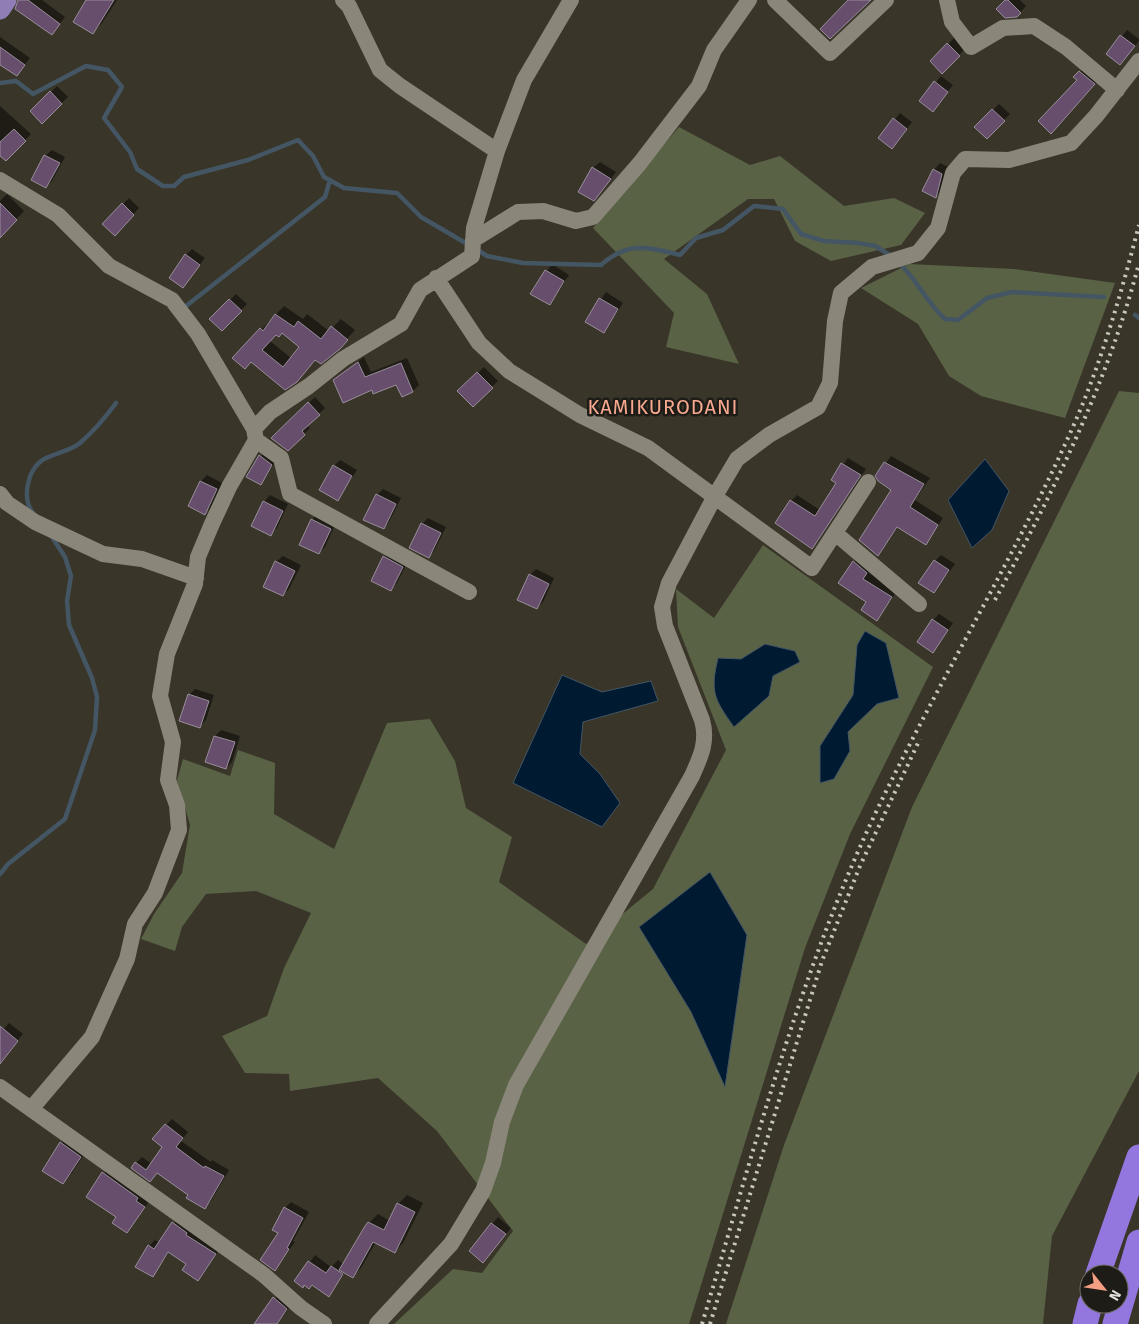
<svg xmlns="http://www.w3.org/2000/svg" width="1139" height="1324" font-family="'Fira Sans',sans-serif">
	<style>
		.green { fill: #596245 }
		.water { fill: #001a32; stroke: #445664 }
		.shadow { fill: #0007; fill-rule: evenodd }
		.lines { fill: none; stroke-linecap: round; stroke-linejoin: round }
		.stream { stroke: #445664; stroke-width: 4.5 }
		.building { fill: #674e6d; stroke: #988e9a; fill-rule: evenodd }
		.minor { stroke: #8a8679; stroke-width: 16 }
		.major { stroke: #8f7db6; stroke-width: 21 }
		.highway { stroke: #9377de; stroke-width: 25 }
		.rail { stroke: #c8c6be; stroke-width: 4; stroke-dasharray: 2.5 5; stroke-linecap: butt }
		.labels { text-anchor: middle; stroke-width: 5; stroke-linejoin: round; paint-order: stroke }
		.quarter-label { font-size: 20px; letter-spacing: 1px; fill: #f7a88f; stroke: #1e1c17 }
	</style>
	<rect width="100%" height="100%" fill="#393529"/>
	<path class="green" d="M679,127L750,165L780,156L844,206L894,198L925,213L901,245L831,261L795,241L774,199H748L664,259L707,294L739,364L666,347L674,313L593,228Z
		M909,264L1014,269L1115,283L1065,418L981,396L949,376L918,324L861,288Z
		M1119,391L1139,393V1071L1052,1236L1043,1324H726L784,1145L912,807Z
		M763,545L933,667L850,834L805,948L689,1324H394L453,1269L482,1273L513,1231L437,1131L378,1078L290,1091L289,1074L245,1073L222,1036L267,1016L284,968L311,913L256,891L206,894L182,927L175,951L141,939L154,914L182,873L190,825L177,780L183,759L230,776L238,750L275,763L274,814L334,849L387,723L430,719L455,761L466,808L512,837L499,882L586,944L653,889L726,750L678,627L676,589L714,618Z"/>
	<path class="water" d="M985,459L1009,491L992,530L972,548L948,500Z
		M865,631L886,643L899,698L877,704L848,732L850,751L834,779L820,783V746L853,695L857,645Z
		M765,644L795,651L800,662L773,676L769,696L734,727C714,699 710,692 718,658L741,659Z
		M562,675L602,692L651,681L658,701L583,722L580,754L600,774L620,803L602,827L513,783Z
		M710,872L747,935L725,1087L691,1012L639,927Z"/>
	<path class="shadow" d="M20,0H42L65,17L52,34Z
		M88,0H117L102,23L92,33Z
		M1007,0H1020L1026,6L1017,16Z
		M1127,30L1139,39V41L1120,64L1108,54Z
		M0,37L30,58L17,75L0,63Z
		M954,38L965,49L942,72L932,61Z
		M1086,66L1100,78L1057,126L1079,80L1075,77Z
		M941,76L953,85L933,110L921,101Z
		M57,86L68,97L42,122L32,111Z
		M999,104L1010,114L987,137L976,127Z
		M0,106L31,134L6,160L0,154Z
		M900,113L912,122L898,141L880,138Z
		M52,150L65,157L52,181L46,187L45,156Z
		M600,162L616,172L600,193L593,168Z
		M940,163L948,167L941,191L935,197L923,191L934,170Z
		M7,194L24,211L0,236V201Z
		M129,198L139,208L115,234L104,224Z
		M192,249L205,258L183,286L186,255Z
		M552,264L569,275L549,304L532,293Z
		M606,292L623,303L604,332L586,321Z
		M236,294L247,304L222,330L211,319Z
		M284,306L303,319L307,314L329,331L341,319L355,330L339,348L316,359L297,381L252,361L234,358ZM282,332L301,346L291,358L270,341L276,334Z
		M364,357L371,372L407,358L419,385L413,391L402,395L397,383L335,380Z
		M484,367L498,381L473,405L459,391Z
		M315,397L325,408L307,425L310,428L288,450L273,438Z
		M266,449L278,458L261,483L248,476Z
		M891,456L930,478L915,500L943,518L926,543L899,526L878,555L893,489L877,476Z
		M848,458L866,469L812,548L791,501L797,495L820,510L838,483L832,480Z
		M340,460L357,470L338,499L334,466Z
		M207,475L222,483L211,507L205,513L190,505L201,481Z
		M383,489L401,498L389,522L383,528L377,495Z
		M270,495L288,504L277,528L270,534L264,502Z
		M318,514L336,523L325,547L319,553L312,520Z
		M428,518L446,527L434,551L428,557L422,524Z
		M390,551L408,561L397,583L391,589L384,557Z
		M941,555L955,564L934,592L935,561Z
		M283,556L301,565L289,589L283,595L276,562Z
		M860,556L872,567L869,572L897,591L877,619L854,562Z
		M536,569L554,578L543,602L536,608L530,575Z
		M939,614L953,623L933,651V620Z
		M195,689L214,695L206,720L200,726L189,695Z
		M221,730L240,736L232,762L226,768L207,762L215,736Z
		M9,1023L23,1034L0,1062V1033Z
		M172,1119L188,1132L181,1141L211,1162L212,1160L229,1170L211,1201L205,1207L158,1171L150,1180L136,1163L142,1157L152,1164L164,1147L166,1125Z
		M71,1134L89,1147L72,1173L63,1182L61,1143Z
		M109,1167L150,1200L127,1232L118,1216L87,1196Z
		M407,1195L423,1203L403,1243L395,1252L376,1242L361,1268L353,1276L345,1272L329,1295L312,1284L296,1281L315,1255L331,1267L338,1260L343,1264L366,1226L378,1214L390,1221L398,1204Z
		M291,1202L309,1212L293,1241L295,1242L275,1269L279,1232L285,1208Z
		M179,1217L221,1247L204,1273L198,1279L188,1264L169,1252L152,1276L136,1266L149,1246L155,1240L160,1243Z
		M498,1217L511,1228L483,1261L471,1251Z
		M280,1292L293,1303L277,1324H256Z"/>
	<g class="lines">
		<path class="stream" d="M0,83L16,81L33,94L86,66L108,70L122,87L104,118L130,152L137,169L163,186H174L184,177L248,160L298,140L313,156L324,177L344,188L397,193L421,217L469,245
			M476,249L487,256L523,263L601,265C628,241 647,247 680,255L696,238L723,230L754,206L783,209L801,234L824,241L858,243L875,246L893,257
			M898,262C917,279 926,302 945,319L958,320L987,298L1012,292L1104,297
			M186,306L325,197L330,180
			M1135,315L1139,318
			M33,513C22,499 27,472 41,461C53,453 69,452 80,443C94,431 105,418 116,403
			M0,874L8,864L65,819L95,730L97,697L92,678L69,625L67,601L71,576L65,557L52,537"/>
	</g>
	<path class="building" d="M18,0H28L60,24L52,35L15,9Z
		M86,0H114L93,34L73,22Z
		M848,0H871L830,39L820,29Z
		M1005,0H1008L1021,13L1017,17L1005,18L996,9Z
		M1120,35L1135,46L1120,65L1106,54Z
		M947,43L960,56L942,74L930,61Z
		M0,47L25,65L17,76L0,65Z
		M1079,71L1095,84L1051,134L1038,121L1077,80L1073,77Z
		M934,81L948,92L933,112L919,101Z
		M50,91L62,104L42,124L30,111Z
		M992,109L1005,121L987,139L974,127Z
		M893,118L907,129L892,149L878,138Z
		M14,129L26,141L6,161L0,156V142Z
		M44,155L60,163L46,188L31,180Z
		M592,167L611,179L594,201L578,192Z
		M933,169L942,174L936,198L922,191Z
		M0,203L17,220L0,238Z
		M122,203L134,215L115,236L102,224Z
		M185,254L200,265L183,288L169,278Z
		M545,270L564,281L550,305L530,294Z
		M599,298L618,309L604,333L585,322Z
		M229,299L242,311L222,331L209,319Z
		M275,314L294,327L298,321L321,339L331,326L348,340L340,349L321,364L315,360L297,382L285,390L251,362L245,369L232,358L260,328L263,331ZM282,333L299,347L283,367L262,350L276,335L279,337Z
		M358,362L365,377L401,363L413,392L402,397L396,385L373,394L372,390L343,403L333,380Z
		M477,372L493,388L473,407L457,391Z
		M308,402L320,415L302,431L305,435L288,451L271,438Z
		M259,455L272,465L261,485L246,477Z
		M884,462L924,484L910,507L938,525L926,545L897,527L878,556L859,540L891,490L878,481L875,476Z
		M841,463L861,475L812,549L775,523L790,500L815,516L836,483L831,480Z
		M333,465L352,476L338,501L319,490Z
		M200,481L217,489L205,515L188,506Z
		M376,494L396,504L384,529L363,520Z
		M263,501L283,511L271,536L251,526Z
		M311,519L331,529L319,554L299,545Z
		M421,523L441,533L429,558L409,548Z
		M383,556L403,567L391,591L371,581Z
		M934,560L949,570L934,593L918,583Z
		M275,561L295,571L283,596L263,587Z
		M853,561L867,573L863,579L892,597L877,621L861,610L866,602L838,583Z
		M529,574L549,584L537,609L517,600Z
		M932,619L948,630L933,653L917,642Z
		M188,694L209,701L200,728L179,721Z
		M214,736L235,742L226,769L205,762Z
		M0,1026L18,1041L0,1064Z
		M165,1124L183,1138L176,1147L204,1168L205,1166L224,1176L205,1209L186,1198L188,1195L157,1173L150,1182L131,1168L135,1162L146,1170L162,1147L152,1139Z
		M60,1142L81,1157L63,1184L42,1171Z
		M102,1172L138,1198L136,1201L145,1207L127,1233L112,1223L116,1217L86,1197Z
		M397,1203L415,1212L395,1253L373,1242L353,1278L339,1270L365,1226L368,1222L384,1230Z
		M284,1207L303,1218L287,1248L289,1249L275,1271L260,1260L278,1233L272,1230Z
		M172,1222L187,1233L186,1235L216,1254L198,1281L182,1270L186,1264L168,1252L153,1277L135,1267L148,1245L154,1249Z
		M491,1223L506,1234L483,1263L469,1251Z
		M308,1261L326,1273L331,1266L343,1274L329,1297L312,1285L309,1289L304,1285L303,1288L294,1281Z
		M273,1297L287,1309L277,1324H254Z"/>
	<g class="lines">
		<path class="minor" d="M343,0L349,6L380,70L400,86L497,151
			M775,0L830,53L886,0
			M947,0L952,22L971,47L1003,28L1034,26L1066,47L1117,90
			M0,180L58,215L109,266L172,300L198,334L254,429L256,440L229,487L211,526L198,557L195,584L167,654L160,696L173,742L168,780L177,805L179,830L155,893L135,924L127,959L92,1037L31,1109
			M473,240L518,212L543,211L576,221L593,217L640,163L699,86L714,50L749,0
			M436,278L479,343L509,371L580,415L648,448L812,568L868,482
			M254,429L270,412L309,386L343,359L401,324L420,290L472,256L474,228L497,151L524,80L571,0
			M256,440L281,458L290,494L469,592
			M0,494L7,503L35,522L103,554L142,559L196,578
			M835,533L919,604
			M0,1087L264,1275L301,1308L324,1324
			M377,1324L451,1244L483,1191L493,1163L502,1122L516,1085L692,776C701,756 708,741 702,720L665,626L662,607L669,583L715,496L737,459L769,435L818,407L830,383L835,321L841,293L872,267L918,253L938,228L953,173L965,159L1009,160L1071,143L1096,116L1139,61"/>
		<path class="major" d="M0,9L6,0"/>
		<path class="highway" d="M1098,1274L1139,1157
			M1085,1324L1090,1304
			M1115,1324L1139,1242"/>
		<path class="rail" d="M995,600C1053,492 1108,382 1139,263
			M702,1324C752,1157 796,986 869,827C932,692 1011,565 1072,429C1101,364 1121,294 1139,225
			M710,1324L822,961L860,866L920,739"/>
	</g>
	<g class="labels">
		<g class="quarter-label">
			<text x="663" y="414">KAMIKURODANI</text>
		</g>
	</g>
	<g transform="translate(1104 1289) rotate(120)"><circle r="24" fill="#1e1c17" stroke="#6d6b65"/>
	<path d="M0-4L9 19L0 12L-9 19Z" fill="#f39f84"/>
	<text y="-8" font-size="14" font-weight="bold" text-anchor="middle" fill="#e3e1da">N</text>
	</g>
</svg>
